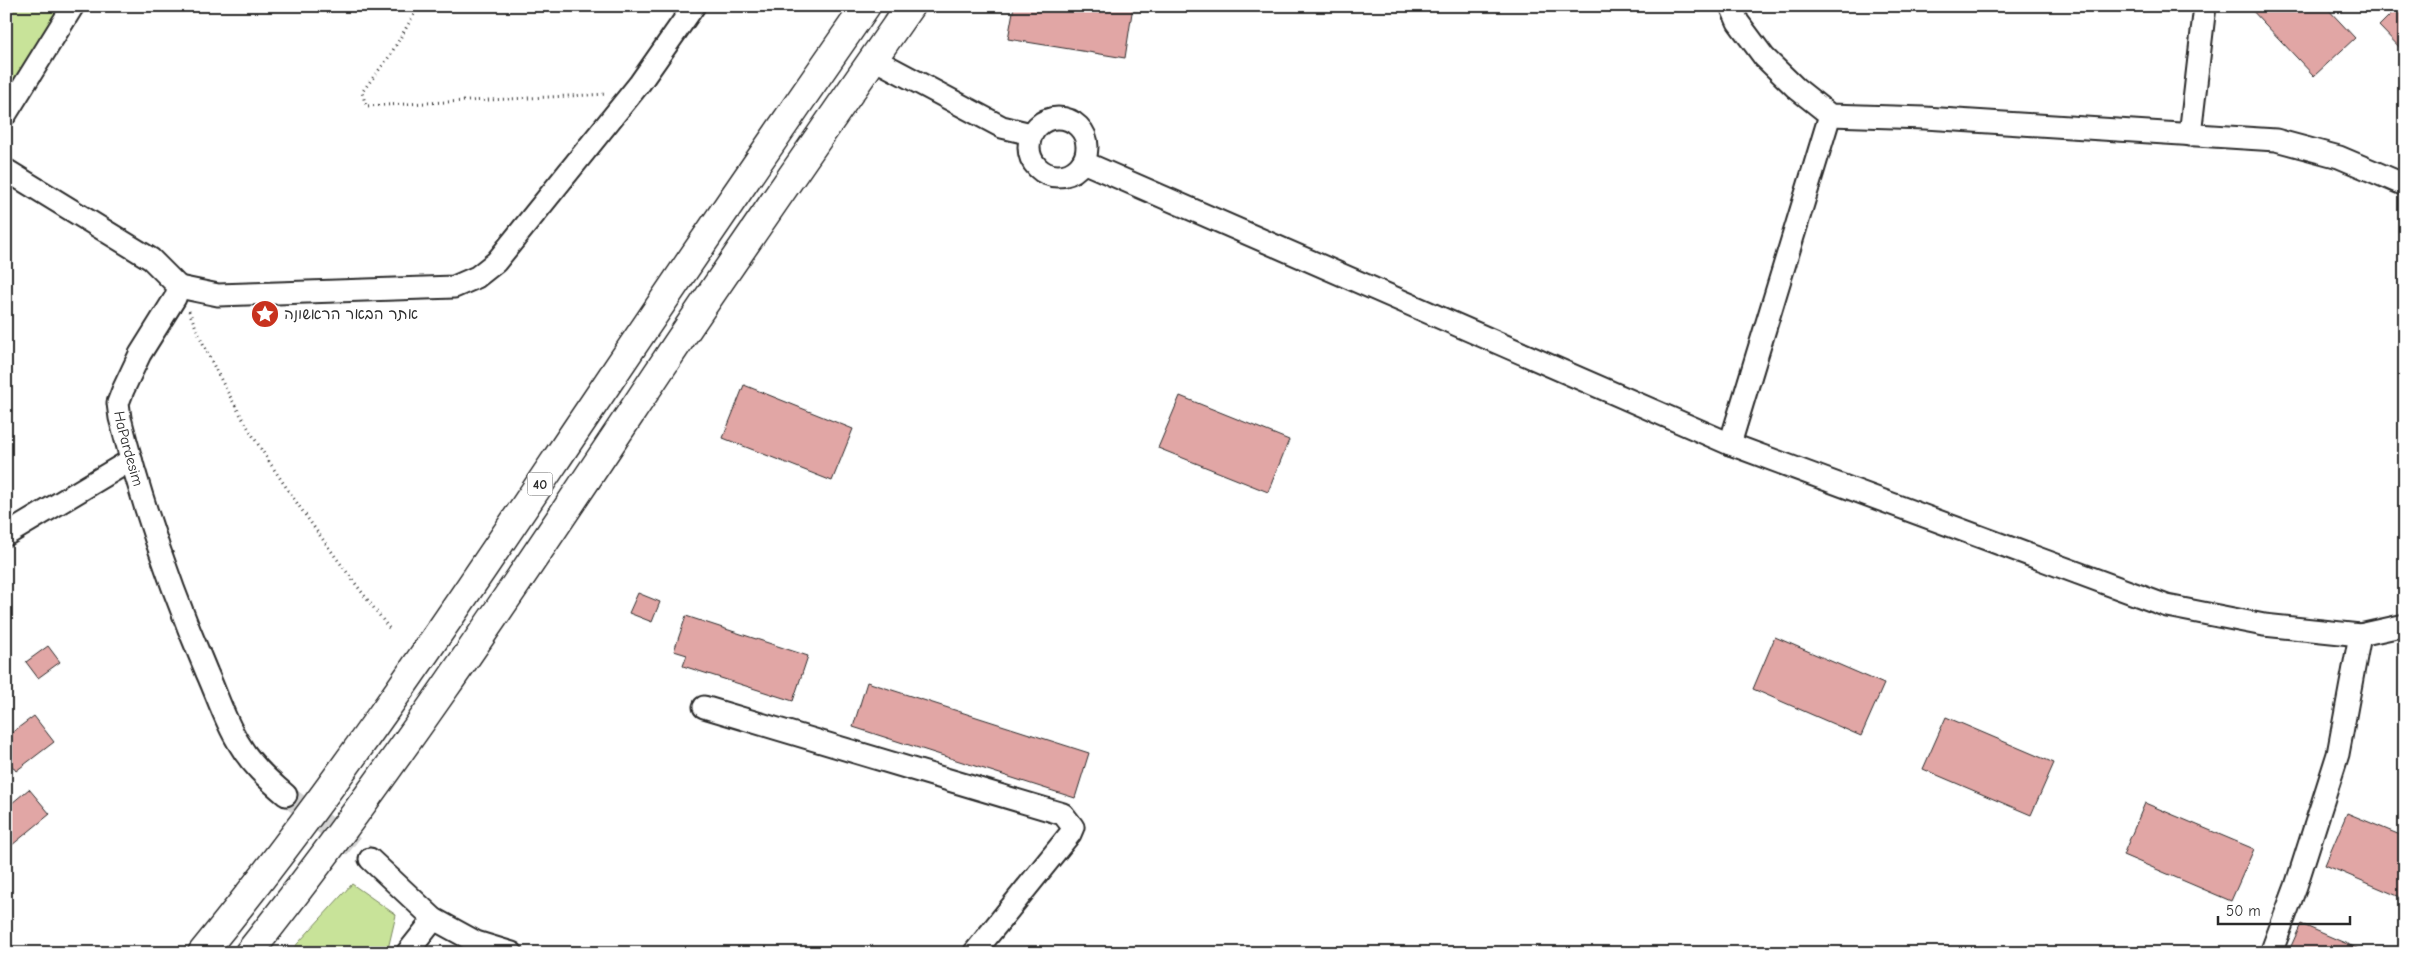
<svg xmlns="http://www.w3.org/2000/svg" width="2411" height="959" font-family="'Comic Neue','Playpen Sans Hebrew',sans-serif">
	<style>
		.green { fill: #c8e399; stroke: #7a8762 }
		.building { fill: #e1a6a5; stroke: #2b2b2b }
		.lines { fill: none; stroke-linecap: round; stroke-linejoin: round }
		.minor-tunnel { stroke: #d5d5d5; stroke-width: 21; stroke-dasharray: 21 11; stroke-linecap: butt }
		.minor-casing { stroke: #2b2b2b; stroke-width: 25 }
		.highway-casing { stroke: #2b2b2b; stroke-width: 31 }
		.path { stroke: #2b2b2b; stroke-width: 3; stroke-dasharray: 1 4; stroke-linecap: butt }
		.minor { stroke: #fff; stroke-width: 21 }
		.highway { stroke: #fff; stroke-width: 28 }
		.labels { text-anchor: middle; stroke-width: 4; stroke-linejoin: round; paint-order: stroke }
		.shield { fill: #fff; stroke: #6b6b6b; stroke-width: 1 }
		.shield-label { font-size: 14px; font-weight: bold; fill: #2b2b2b }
		.poi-label { font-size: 15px; fill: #2b2b2b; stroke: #fff; text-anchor: start }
		.street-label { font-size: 15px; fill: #2b2b2b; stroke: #fff }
	</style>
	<rect width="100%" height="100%" fill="#fff"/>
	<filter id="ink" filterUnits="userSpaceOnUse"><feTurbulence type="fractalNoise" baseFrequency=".02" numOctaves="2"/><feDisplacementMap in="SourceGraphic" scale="10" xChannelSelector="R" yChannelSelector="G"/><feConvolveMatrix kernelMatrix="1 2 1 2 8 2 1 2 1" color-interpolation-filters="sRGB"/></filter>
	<g filter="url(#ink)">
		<path class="green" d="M6,6H61L6,95Z
			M352,884L396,915L387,953H289Z"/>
		<path class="building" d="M1014,6H1133L1125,58L1008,39Z
			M2248,6H2325L2355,38L2314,76Z
			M2399,6H2405V53L2379,26Z
			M744,385L853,429L832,481L723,438Z
			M1180,396L1289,440L1268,492L1158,448Z
			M638,593L660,602L652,622L629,613Z
			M686,616L808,656L793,701L683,666L687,655L674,651Z
			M1775,637L1884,684L1861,736L1753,689Z
			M48,646L60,662L38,678L26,662Z
			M867,682L1089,753L1075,798L853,727Z
			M34,716L54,742L16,771L6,758V737Z
			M1946,717L2054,763L2031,815L1923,769Z
			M29,789L50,814L6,850V808Z
			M2145,803L2254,849L2231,901L2123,855Z
			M2347,813L2405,837V899L2325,865Z
			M2301,924L2368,953H2288Z"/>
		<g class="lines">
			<path class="minor-tunnel" d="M286,795L370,859"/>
			<defs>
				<g id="minor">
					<path d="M1731,6L1738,22L1764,57L1796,88L1830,115L1925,118L2276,140L2339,157L2405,185"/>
					<path d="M874,59L1002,127L1031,134"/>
					<path d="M6,114L73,6"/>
					<circle cx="1058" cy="147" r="29"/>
					<path d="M2190,135L2205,6"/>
					<path d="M1083,162L1730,444L2167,606L2264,625L2360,635L2405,625"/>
					<path id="s1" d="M6,170L151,259L179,287L175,298L140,354L123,390L118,403L120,418C142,505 172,591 207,673C217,695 225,721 238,742C250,763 267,779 286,795"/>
					<path d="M179,287L218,295L454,287L477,277L496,262L640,83L694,6"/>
					<path d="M1730,444L1830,115"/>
					<path d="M6,535L131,460"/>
					<path d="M704,707L1063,814L1073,827L1070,834L974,953"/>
					<path d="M370,859L434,919L476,942L512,953"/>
					<path d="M407,953L434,919"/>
					<path d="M2271,953L2296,886L2338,754L2360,635"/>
				</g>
				<path id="highway" d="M202,953C337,788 455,610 574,433C670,290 767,148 866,6
					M249,953C398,765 530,564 663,365C744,244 827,125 910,6"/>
			</defs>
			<use href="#minor" class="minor-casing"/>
			<use href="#highway" class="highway-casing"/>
			<path class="path" d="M419,6L389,57L362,92L366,106L607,94
				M189,311C236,427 314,529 389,628"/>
			<use href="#minor" class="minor"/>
			<use href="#highway" class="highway"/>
		</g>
	</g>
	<defs>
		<symbol id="sight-disc" viewBox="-11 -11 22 22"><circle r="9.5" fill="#c8321e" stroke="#fff"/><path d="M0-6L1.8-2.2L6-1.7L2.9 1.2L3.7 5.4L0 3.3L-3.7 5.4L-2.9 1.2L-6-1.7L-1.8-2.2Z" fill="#fff"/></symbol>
	</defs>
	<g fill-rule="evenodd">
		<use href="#sight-disc" x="249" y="298" width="32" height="32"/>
	</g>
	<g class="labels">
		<rect class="shield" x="527.5" y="472.5" width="25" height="23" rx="4"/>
		<g class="shield-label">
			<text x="540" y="489">40</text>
		</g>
		<g class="poi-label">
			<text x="284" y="319">אתר הבאר הראשונה</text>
		</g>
		<g class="street-label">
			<text dy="5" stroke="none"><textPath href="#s1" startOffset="388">HaPardesim</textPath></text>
		</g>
	</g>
	<rect width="2411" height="959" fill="none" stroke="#fff" stroke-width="25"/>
	<rect x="12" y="12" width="2386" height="934" fill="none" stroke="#2b2b2b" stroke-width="2" filter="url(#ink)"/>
	<path d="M2218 916v8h132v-8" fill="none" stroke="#2b2b2b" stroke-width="2.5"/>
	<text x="2226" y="916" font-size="15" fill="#2b2b2b" stroke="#ffffff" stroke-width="4" paint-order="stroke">50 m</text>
</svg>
